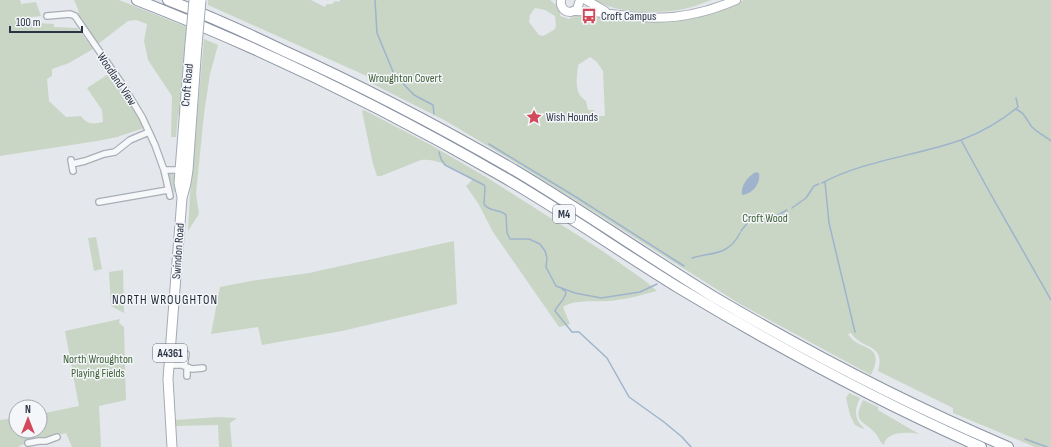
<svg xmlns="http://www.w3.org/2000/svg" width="1051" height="447" font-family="'Sofia Sans Condensed',sans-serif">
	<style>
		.green { fill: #c9d6c5; fill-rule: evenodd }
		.water { fill: #9fb4cc }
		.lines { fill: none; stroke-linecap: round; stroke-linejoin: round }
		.stream { stroke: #9fb4cc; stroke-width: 1.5 }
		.minor-casing { stroke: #a9aeb7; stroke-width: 8 }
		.secondary-casing { stroke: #a9aeb7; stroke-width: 10 }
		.primary-casing { stroke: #a3abb8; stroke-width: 11 }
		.motorway-casing { stroke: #8b94a3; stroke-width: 12 }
		.minor { stroke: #f7f8fa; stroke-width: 5.5 }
		.secondary { stroke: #fff; stroke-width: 8 }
		.primary { stroke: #fff; stroke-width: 9 }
		.motorway { stroke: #fff; stroke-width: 10 }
		.primary-bridge-casing { stroke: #a3abb8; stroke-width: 11; stroke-linecap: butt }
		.primary-bridge { stroke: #fff; stroke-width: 9 }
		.labels { text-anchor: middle; stroke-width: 3; stroke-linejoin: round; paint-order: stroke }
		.shield { fill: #f4f6f9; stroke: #676e7b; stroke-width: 1 }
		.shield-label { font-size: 11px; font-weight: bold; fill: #2b3445 }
		.poi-label { font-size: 12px; fill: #2b3445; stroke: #f4f6f9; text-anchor: start }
		.park-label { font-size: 12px; fill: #3f6138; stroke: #f4f6f9 }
		.street-label { font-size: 12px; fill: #2b3445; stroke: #f4f6f9 }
		.neighbourhood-label { font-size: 13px; letter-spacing: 1px; fill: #1d2536; stroke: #f4f6f9 }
	</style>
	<rect width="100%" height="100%" fill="#e4e7ec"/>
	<path class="green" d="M0,0H20L21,4L36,2L41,16L22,18V22L54,24V27L77,28L93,49L69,63L52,69V76L47,79L49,101L66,117L81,116C87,125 94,124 103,122L102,110L87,88L110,73L132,105L144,128L117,137L97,141L0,156Z
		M74,0H119L187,27L180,110L178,115L176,137H171L172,96L148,60L144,41L147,24L136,20L128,21L98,44L79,17L78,9Z
		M208,0H311L325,7L327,4H332L335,1L339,2L340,0H550L560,8V16L569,19L579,14L632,21L686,19L744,0H1051V447H1035L953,413V408L878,371C886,343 862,350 851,333L848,334C858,352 887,342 871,375L740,304L518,164L446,121L369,82V77L208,5ZM535,8L545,10L555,16L556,26L554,30L543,36L539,35L529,22L530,15ZM590,57L597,62L603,71L605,116H594V110H588L586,101C573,92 577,80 578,65Z
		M595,0H711C703,3 693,7 684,9C659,14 617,14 595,0Z
		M204,39L218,45L210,74L204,114L196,194L199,214L188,231L190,195Z
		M364,110L429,144L486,177L601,250L644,280L657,291C641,295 625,300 608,301C595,302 574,299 563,307L570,324L559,327L493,232L478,203L466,186L472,180C457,170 439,158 421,160L381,176H377L373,164L362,111Z
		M171,172L177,178L176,192H174L171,181L168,174V173Z
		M96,237L102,269L94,271L88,238Z
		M454,241L457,304L342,331L262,345L258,327L211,334L220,287L251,281L309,273Z
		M123,270L124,313L111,306L109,272Z
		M120,319L119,323L124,327L126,400L99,406L101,447H72L66,433L58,435L57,433L45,438L37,437L27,440V443L19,446V447H0V420L16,418V431H40V414L79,406L65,331Z
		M849,393L860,398C854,410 854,419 864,428L863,429L855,425L850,415L846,398Z
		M863,400L878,407V410L919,434C908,432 886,431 884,445C880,443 879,437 875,433C863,419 852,424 863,400Z
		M219,417L237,418L230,423L232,447H219L218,425L174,426V420Z"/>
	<path class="water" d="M756,172L759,173C761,184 752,194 742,195C740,186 748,176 756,172Z"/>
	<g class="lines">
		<path class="stream" d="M375,0L377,33L394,74L414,95L433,105L434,114
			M1015,109C1025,112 1026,120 1032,127C1038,133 1045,136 1051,141
			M961,140C982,132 1001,121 1018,107L1016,98
			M489,144L576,197L684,266
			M439,152L441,159L445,165L484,185L485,187L484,204C490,213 500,208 506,215L507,233L510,239H529L540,244L545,251L547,258L546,267L556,286L575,293L601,298L640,292L657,284
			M825,182L829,223L855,332
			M822,183C865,160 916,156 961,140L990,193L1051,300
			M792,208L806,198L814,186L819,184
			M741,231L749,221L753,220L765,222L787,210
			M692,258C713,252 728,256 740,233
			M559,287L566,292C565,301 558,303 555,311L572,332H579L607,358L629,397L664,422L682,437L691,447
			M1025,439L1047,447"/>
		<defs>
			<path id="minor" d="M47,16L70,14L75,16L122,84L142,117L155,145L164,170L170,196
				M71,160L73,171
				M72,164L85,161L104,154L115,152L130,140L149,132
				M164,170H183
				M99,202L168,190
				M169,365H182L192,369L203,368
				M184,366L186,354
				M187,368V376
				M28,443L39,441H46L57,437"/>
			<path id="secondary" d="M561,0C560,7 564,12 571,12L577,9L580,0
				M586,0L605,11
				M575,11C598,11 620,16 642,17C675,20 706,13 736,0"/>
			<path id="primary" d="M182,197L179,183L190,44
				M172,447L168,379L182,198L186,183L188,170L197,45"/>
			<path id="motorway" d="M137,0C263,49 384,108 500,175C561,210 619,251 679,288C777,347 877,401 981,447
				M168,0C207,15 245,32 282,50C362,86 440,127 516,171C583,211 647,256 714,297C809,353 907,404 1008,447"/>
		</defs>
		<use href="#minor" class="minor-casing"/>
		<use href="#secondary" class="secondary-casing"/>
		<use href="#primary" class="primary-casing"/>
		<use href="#motorway" class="motorway-casing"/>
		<use href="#minor" class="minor"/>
		<use href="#secondary" class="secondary"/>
		<use href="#primary" class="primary"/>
		<use href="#motorway" class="motorway"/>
		<defs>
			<path id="primary-bridge" d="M190,44L194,0
				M197,45L201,0"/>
		</defs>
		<use href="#primary-bridge" class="primary-bridge-casing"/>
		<use href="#primary-bridge" class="primary-bridge"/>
	</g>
	<defs>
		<symbol id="bus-bare" viewBox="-9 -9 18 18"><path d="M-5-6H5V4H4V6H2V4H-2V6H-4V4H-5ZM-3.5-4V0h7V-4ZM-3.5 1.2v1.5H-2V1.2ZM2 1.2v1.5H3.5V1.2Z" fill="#d1495b" stroke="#f4f6f9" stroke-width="2.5" paint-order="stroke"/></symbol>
		<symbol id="sight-bare" viewBox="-9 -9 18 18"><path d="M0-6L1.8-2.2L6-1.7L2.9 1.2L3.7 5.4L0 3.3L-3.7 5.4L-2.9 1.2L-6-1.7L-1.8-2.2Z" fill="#d1495b" stroke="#f4f6f9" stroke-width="2.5" paint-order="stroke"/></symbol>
	</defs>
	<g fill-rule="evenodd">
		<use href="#bus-bare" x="578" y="5" width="22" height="22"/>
		<use href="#sight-bare" x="523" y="106" width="22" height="22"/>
	</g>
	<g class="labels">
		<g class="shield">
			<rect x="553" y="205" width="22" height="18" rx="3"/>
			<rect x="153" y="344" width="34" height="18" rx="3"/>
		</g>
		<g class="shield-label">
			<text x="564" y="218">M4</text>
			<text x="170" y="357">A4361</text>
		</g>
		<g class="poi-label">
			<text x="601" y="20">Croft Campus</text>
			<text x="546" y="121">Wish Hounds</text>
		</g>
		<g class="park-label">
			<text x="405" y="82">Wroughton Covert</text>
			<text x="765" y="222">Croft Wood</text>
			<text x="98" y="363">North Wroughton<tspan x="98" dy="14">Playing Fields</tspan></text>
		</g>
		<g class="street-label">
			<text transform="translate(117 79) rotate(56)" y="4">Woodland View</text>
			<text transform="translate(187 85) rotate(-85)" y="4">Croft Road</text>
			<text transform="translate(178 251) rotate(-86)" y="4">Swindon Road</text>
		</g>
		<g class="neighbourhood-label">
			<text x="165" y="304">NORTH WROUGHTON</text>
		</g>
	</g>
	<g transform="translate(28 419)"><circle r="19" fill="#f4f6f9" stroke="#a4a8b1"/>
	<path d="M0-3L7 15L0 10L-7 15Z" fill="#d1495b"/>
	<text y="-6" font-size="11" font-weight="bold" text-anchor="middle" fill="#2b3445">N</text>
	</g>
	<path d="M10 26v6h72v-6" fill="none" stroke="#2b3445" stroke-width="2"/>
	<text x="16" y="26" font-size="12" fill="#2b3445" stroke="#f4f6f9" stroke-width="3" paint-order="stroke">100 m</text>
</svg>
